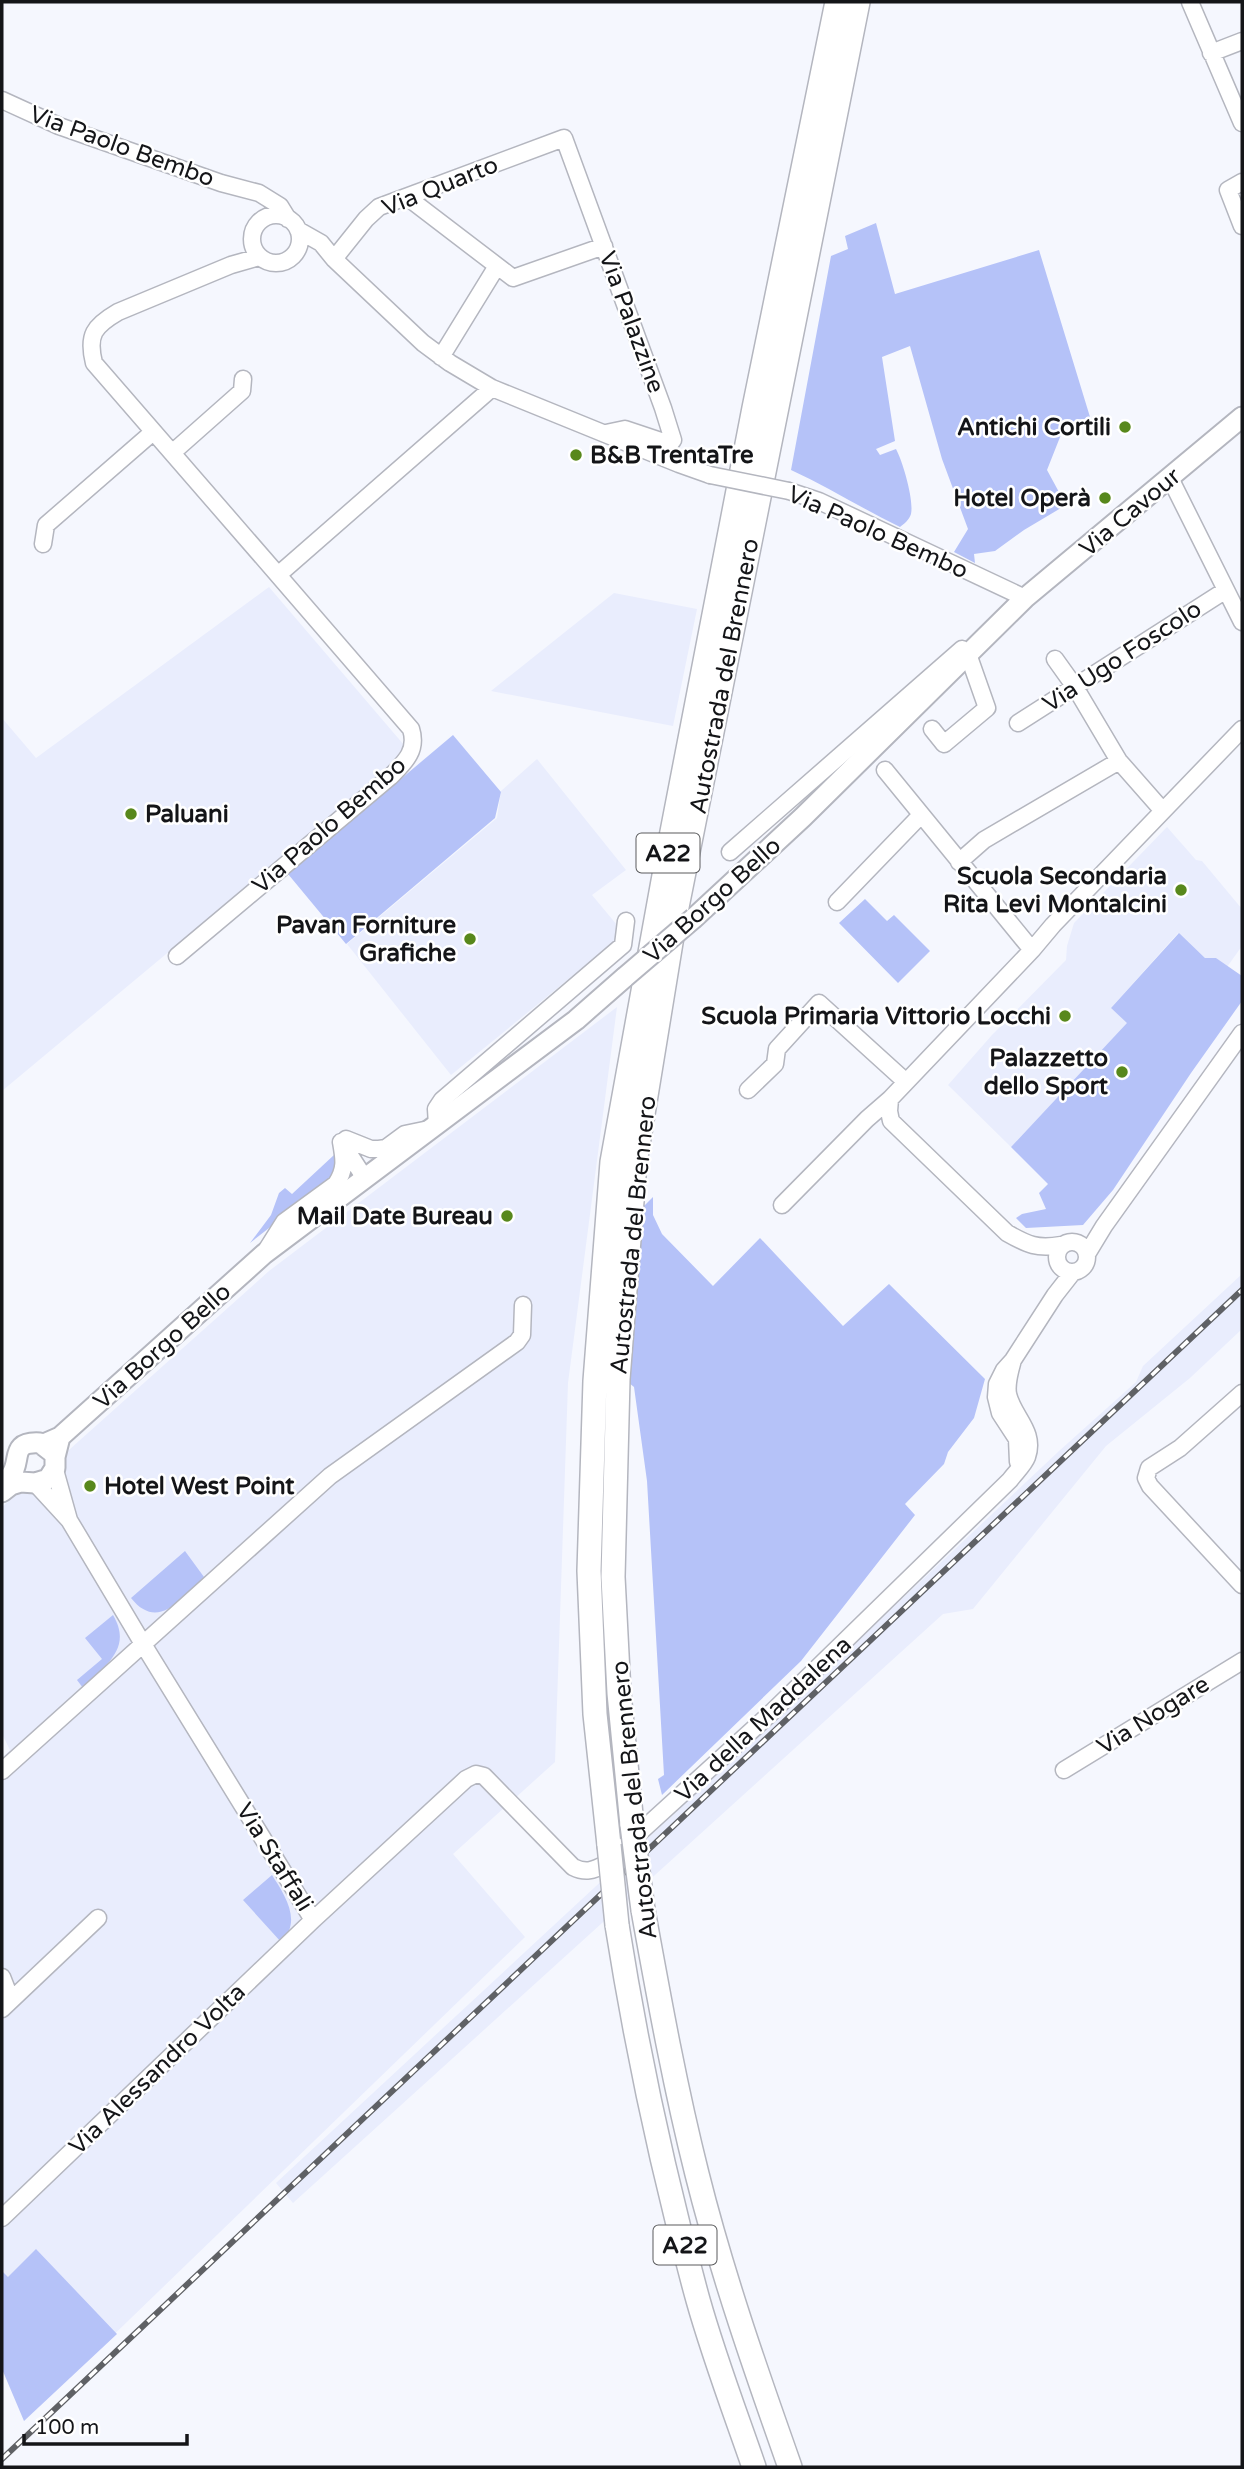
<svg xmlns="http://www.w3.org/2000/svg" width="1244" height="2469" font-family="'Varela Round',sans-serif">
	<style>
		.built { fill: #e9edfd }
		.green { fill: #b5c2f8 }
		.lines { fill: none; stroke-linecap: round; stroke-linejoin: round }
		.minor-casing { stroke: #b4b6bf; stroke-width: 19 }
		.major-casing { stroke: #b4b6bf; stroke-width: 23 }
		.highway-casing { stroke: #b4b6bf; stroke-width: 26 }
		.minor { stroke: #fff; stroke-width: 16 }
		.major { stroke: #fff; stroke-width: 19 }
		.highway { stroke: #fff; stroke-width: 23 }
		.rail-casing { stroke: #5f6165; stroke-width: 6 }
		.rail { stroke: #fff; stroke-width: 3.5; stroke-dasharray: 10; stroke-linecap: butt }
		.minor-bridge-casing { stroke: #b4b6bf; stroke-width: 19; stroke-linecap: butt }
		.major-bridge-casing { stroke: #b4b6bf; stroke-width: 23; stroke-linecap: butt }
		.highway-bridge-casing { stroke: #b4b6bf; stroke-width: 26; stroke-linecap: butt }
		.minor-bridge { stroke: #fff; stroke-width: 16 }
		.major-bridge { stroke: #fff; stroke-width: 19 }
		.highway-bridge { stroke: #fff; stroke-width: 23 }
		.poi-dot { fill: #58881c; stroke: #fff; stroke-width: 2.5 }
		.labels { text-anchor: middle; stroke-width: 5; stroke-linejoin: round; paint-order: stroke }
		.shield { fill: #fff; stroke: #5a5b5d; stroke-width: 2 }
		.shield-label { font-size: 23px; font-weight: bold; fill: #141518 }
		.street-label { font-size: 24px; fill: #141518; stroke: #fff }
		.poi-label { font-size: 24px; font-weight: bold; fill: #141518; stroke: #fff; text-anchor: end }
	</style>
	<rect width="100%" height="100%" fill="#f5f7fe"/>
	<path class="built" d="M269,587L404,745L396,762L2,1091V718L36,758Z
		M614,593L697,609L673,726L491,691Z
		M537,759L626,870L592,895L622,931L619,938L451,1075L347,944L497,818L501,791Z
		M1167,827L1196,860L1202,861L1242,909V946L1227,967L1216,958H1205L1178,933L1111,1008L1128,1023L1011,1147L948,1085L992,1035L1066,960L1067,946L1074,923Z
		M617,1007L568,1383L555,1762L453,1854L525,1937L98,2350L2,2274V1758L10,1750L2,1734V1507L51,1466L269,1271Z
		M1242,1274V1329L1190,1378L1106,1446L973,1609L943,1614L293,2203L276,2183L678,1810L1059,1451L1136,1382L1143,1366Z"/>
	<path class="green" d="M876,223L895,294L1039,250L1090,417L1064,427L1047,470L1066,505L1024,530L995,551L974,554L975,563L954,552L968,529L942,459L910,346L882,357L895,441L876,449L880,455L896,449C903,462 914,500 911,514C909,520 904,524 900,527C863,509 828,487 791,470L831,256L848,249L845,236Z
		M453,735L501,792L495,818L346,944L288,874Z
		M865,899L887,921L894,915L930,951L898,983L839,923Z
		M1179,933L1205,958H1216L1242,976V1001L1191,1073L1113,1190L1083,1225L1026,1228L1016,1218L1022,1214L1046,1209L1039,1193L1048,1184L1011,1147L1127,1023L1111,1008Z
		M334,1155L337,1160L333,1178L250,1243L271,1215L279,1193L285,1188L292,1194Z
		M653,1197V1215L662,1234L713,1286L760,1238L843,1326L889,1284L985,1379L974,1418L948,1452L944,1464L905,1504L915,1515L801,1661L662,1795L658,1779L664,1775L647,1481L634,1387L624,1379L641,1205H645Z
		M185,1551L204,1577C182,1598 158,1632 131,1598Z
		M113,1615C133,1649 105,1665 83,1688L77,1680L102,1659L85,1638Z
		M272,1875C284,1894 303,1921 281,1942L243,1900Z
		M36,2249L117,2334L24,2421L2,2369V2271L8,2277Z"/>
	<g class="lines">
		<defs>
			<path id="minor" d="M1190,2L1242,123
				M1211,53L1242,41
				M2,100L59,126L221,183L259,193L280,206L288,219
				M1242,182L1228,190L1242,226
				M407,197L513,278L604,246
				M252 239a24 24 0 1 1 48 0a24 24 0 1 1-48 0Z
				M298,230L321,243L334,259L423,343L450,363L492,388L679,464L710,475
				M259,257L231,265L118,312C94,326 87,335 94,363L278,575
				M334,259L366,219L379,207L564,138L663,408L673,440L670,444L625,429L606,433
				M441,357L497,266
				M172,453L242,391L243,379
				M1170,478L1242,622
				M789,491L819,501L1025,598
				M43,544L46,525L153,432
				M1055,659L1075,687L1119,761L1163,811
				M1018,723L1226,590
				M932,729L944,744L987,708L968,654
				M885,770L1032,950
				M730,852L962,649
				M959,862L984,840L1119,761
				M837,902L921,815
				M177,956L390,777C404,763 418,751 411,729L278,575L492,388
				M748,1090L775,1064L777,1049L819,1003L905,1081
				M890,1099L889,1111L891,1121L1007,1233C1028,1245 1037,1249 1061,1245
				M437,1125L436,1109L442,1100L623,945L626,921
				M346,1139L371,1149H379L386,1148L405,1134L429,1129
				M344,1146L364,1177
				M782,1205L867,1119L890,1099L1032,950L1053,925L1242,729
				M1057 1257a15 15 0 1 1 30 0a15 15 0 1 1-30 0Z
				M267,1249L284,1222L336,1184C346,1169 344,1159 341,1142
				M1087,1254L1104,1226L1242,1033
				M1242,1393L1180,1448L1149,1468L1146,1478L1150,1486L1242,1585
				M1018,1462L1017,1439L1000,1413L996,1397L997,1384L1004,1370L1013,1360L1055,1295L1073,1272
				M35,1483L69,1520L55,1470
				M69,1520L143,1644L313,1920
				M1064,1770L1242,1661
				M2,1771L330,1476L517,1342L522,1335L523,1305
				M2,1977L11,2000
				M2,2009L98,1918
				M2,2218L313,1920L466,1779L476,1774L484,1776L573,1867C585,1873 593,1871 605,1864L772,1712L1010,1480C1015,1473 1024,1465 1027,1457C1036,1431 1013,1417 1008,1394C1006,1383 1010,1371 1013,1360"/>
			<path id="major" d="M694,918L803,817L1025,598L1242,417
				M44,1444L60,1437L264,1254L576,1020L625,977
				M2,1483C5,1481 9,1478 11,1475C22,1461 9,1441 40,1443L53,1453
				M2,1492L11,1485L21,1482L35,1483L48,1479L55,1468V1457L60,1437"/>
			<path id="highway" d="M632,1825L619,1693L613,1577L618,1379L635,1163L676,912L858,2
				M609,1845L595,1714L589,1571L595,1381L612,1162L671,837L754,408L837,2
				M643,1910C659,1998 675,2087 697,2174C722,2274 756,2371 790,2467
				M617,1925C637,2051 664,2177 698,2300C714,2357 735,2412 754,2467"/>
		</defs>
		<use href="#minor" class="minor-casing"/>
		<use href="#major" class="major-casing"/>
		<use href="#highway" class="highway-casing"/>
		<use href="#minor" class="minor"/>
		<use href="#major" class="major"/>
		<use href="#highway" class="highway"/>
		<defs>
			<path id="rail" d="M2,2459L1242,1290"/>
		</defs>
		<use href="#rail" class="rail-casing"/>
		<use href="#rail" class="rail"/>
		<defs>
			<path id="minor-bridge" d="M710,475L789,491"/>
			<path id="major-bridge" d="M625,977L694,918"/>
			<path id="highway-bridge" d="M632,1825L643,1910
				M609,1845L617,1925"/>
		</defs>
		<use href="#minor-bridge" class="minor-bridge-casing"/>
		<use href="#major-bridge" class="major-bridge-casing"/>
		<use href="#highway-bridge" class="highway-bridge-casing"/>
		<use href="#minor-bridge" class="minor-bridge"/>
		<use href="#major-bridge" class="major-bridge"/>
		<use href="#highway-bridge" class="highway-bridge"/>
	</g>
	<g class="poi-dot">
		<circle cx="1125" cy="427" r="7"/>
		<circle cx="576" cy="455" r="7"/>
		<circle cx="1105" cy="498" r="7"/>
		<circle cx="131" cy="814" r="7"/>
		<circle cx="1181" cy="890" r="7"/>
		<circle cx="470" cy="939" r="7"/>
		<circle cx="1065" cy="1016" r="7"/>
		<circle cx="1122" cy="1072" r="7"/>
		<circle cx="507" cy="1216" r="7"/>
		<circle cx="90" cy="1486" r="7"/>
	</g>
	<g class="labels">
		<g class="shield">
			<rect x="636.5" y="833.5" width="63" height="39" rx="5"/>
			<rect x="653.5" y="2225.5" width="63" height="39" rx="5"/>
		</g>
		<g class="shield-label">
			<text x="668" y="861">A22</text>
			<text x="685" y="2253">A22</text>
		</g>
		<g class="street-label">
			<text transform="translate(122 146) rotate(20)" y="8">Via Paolo Bembo</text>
			<text transform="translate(440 186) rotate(-22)" y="8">Via Quarto</text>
			<text transform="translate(632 322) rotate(70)" y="8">Via Palazzine</text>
			<text transform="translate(1130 512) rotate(-40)" y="8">Via Cavour</text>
			<text transform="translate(878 532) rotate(24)" y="8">Via Paolo Bembo</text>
			<text transform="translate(1122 656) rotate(-33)" y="8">Via Ugo Foscolo</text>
			<text transform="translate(724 676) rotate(-79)" y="8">Autostrada del Brennero</text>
			<text transform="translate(329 825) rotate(-41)" y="8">Via Paolo Bembo</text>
			<text transform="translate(712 900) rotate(-42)" y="8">Via Borgo Bello</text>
			<text transform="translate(633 1235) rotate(-84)" y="8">Autostrada del Brennero</text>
			<text transform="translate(162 1346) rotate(-42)" y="8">Via Borgo Bello</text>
			<text transform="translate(1153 1715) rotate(-32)" y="8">Via Nogare</text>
			<text transform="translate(763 1719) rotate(-43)" y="8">Via della Maddalena</text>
			<text transform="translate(634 1800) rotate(-96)" y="8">Autostrada del Brennero</text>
			<text transform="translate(275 1857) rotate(58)" y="8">Via Staffali</text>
			<text transform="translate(157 2069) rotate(-44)" y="8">Via Alessandro Volta</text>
		</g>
		<g class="poi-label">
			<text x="1111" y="435">Antichi Cortili</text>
			<text x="590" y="463" text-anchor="start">B&amp;B TrentaTre</text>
			<text x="1091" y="506">Hotel Operà</text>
			<text x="145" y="822" text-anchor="start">Paluani</text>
			<text x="1167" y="884">Scuola Secondaria<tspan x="1167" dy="28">Rita Levi Montalcini</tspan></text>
			<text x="456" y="933">Pavan Forniture<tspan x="456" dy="28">Grafiche</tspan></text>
			<text x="1051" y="1024">Scuola Primaria Vittorio Locchi</text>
			<text x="1108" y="1066">Palazzetto<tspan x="1108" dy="28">dello Sport</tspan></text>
			<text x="493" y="1224">Mail Date Bureau</text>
			<text x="104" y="1494" text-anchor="start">Hotel West Point</text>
		</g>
	</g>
	<rect width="1244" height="2469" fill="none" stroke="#141518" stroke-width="7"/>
	<path d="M24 2434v10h163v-10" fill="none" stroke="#141518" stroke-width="3.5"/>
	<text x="35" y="2434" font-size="21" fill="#141518" stroke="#ffffff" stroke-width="5" paint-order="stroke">100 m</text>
</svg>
